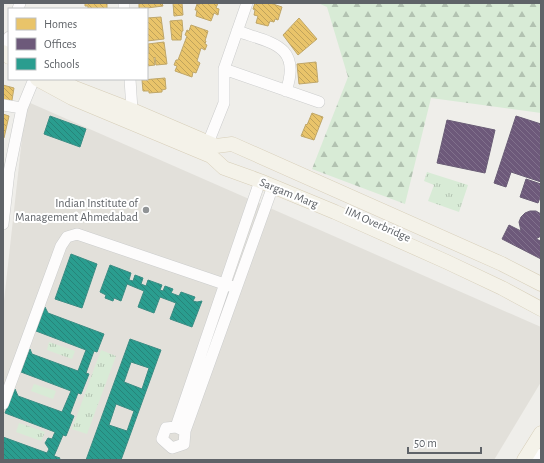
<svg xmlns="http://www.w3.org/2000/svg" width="544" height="463" font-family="'Alegreya Sans',sans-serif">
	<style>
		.education { fill: #e2e0da }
		.grass { fill: url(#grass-tufts) }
		.forest { fill: url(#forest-firs) }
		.pitch { fill: #d8ebd6 }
		.homes { fill: url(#homes-back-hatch); stroke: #c0a769 }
		.offices { fill: url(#offices-back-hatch); stroke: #695c75 }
		.schools { fill: url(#schools-back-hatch); stroke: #3a8c83; fill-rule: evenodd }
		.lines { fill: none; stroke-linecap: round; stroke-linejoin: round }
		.minor-casing { stroke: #cbcccc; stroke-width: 12 }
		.major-casing { stroke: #d7ceb8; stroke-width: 15 }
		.minor { stroke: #fdfcfc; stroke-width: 11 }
		.major { stroke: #f4f2e9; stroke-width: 14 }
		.poi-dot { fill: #919496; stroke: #fff; stroke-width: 1.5 }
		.labels { text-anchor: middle; stroke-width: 4; stroke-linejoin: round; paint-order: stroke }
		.street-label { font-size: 12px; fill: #5f6368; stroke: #fff }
		.poi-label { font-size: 12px; fill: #5f6368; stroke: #fff; text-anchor: end }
	</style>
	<defs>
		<pattern id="grass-tufts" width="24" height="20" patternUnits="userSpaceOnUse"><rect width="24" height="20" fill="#d8ebd6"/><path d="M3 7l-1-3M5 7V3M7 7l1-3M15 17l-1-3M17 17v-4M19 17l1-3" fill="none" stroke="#b2c2b1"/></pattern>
		<pattern id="forest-firs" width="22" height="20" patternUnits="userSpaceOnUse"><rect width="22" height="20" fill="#d8ebd6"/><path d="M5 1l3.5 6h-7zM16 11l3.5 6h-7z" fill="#b2c2b1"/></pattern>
		<pattern id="homes-back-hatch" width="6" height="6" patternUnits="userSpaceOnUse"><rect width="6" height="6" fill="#e9c46a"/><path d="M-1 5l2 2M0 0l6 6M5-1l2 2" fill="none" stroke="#c0a35b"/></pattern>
		<pattern id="offices-back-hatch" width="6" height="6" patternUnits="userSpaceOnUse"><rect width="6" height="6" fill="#6d597a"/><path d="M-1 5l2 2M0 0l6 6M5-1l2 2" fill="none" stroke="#81718c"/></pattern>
		<pattern id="schools-back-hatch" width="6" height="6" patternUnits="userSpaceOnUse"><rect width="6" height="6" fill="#2a9d8f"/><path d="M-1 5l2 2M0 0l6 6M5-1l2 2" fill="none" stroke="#278479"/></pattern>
	</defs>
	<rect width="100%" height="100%" fill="#efeeea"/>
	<path class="education" d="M28,102L541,327V382L494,460H3V310L25,111Z"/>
	<path class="grass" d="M427,172L468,185L459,212L428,201L434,185L424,181Z
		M49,342L75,351L72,359L47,350Z
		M101,350L116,356L87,434L72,429Z
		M19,423L45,432L41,441L16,432Z"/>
	<path class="forest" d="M318,3H541V113L431,98L405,204L312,169L348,77L327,7Z"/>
	<path class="pitch" d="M34,384L56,391L53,399L31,391Z"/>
	<path class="homes" d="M85,3H107V9H88V6H85Z
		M140,3H162L163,6L139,9V4Z
		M173,3H182L183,15L174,16Z
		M200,3H218L216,8L219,9L218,15L214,13L211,21L196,16L197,10H195L197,4L199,5Z
		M255,3H270L282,7L278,20L275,19L274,22L270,21L268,26L256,23L258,16L254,15L255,10L253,9Z
		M161,17L164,39L147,41V18Z
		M299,18L317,39L298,55L283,35Z
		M182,20L183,31H182L181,40H172L170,21Z
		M191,25L208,31L205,41H206L205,44L207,45L205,50L201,48L197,61L200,63L196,73L193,72L192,77L175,71L177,66L174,65L176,60H178L187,36L185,35L187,30L189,31Z
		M164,42L167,64L156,65L155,57L154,58L155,65L147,66V46L148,53H149L148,44Z
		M316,62L318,82L299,84L297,64Z
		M165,78L166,89L162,90V92L149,93V91H143L142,80Z
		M3,85L14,88L11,106L3,105Z
		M312,113L323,117L314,140L301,136L306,124L307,125Z
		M3,114L9,116L4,138H3Z"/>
	<path class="offices" d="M516,116L541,124V182L511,172L506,187L494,183Z
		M447,120L495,130L485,173L437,163Z
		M526,179L541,184V195L538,203L520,197Z
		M530,211H536L541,214V236L536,239L541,241V259L502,239L509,225L521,231L519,222L521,217L525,213Z"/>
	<path class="schools" d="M50,116L86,129L80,147L44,134Z
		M71,254L97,264L82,308L55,299Z
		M110,265L131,273L129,280L133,281L135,275L143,278L141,284L146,286L148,280L162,285L160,290L163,291L165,286L173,289L171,293L179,296L181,292L195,297L193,301L197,302L202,301L192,327L170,319L176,303L160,297L154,313L138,307L144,291L127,284L121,301L114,298L113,301L105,298L106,295L100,292Z
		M45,307L48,313L104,334L97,352L94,351L86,373L89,374L81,394L78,393L70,414L74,416L66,436L63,435L54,456L60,458L59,460H3V437L47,453L49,449L45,443L48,438L52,439L55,432L5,413L15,389L18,396L62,412L71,391L21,372L30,349L32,354L78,371L86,350L36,331Z
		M130,339L161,350L121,460H86ZM131,362L149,368L142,389L124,382ZM116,404L134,411L127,431L109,425Z"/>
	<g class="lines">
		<defs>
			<path id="minor" d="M124,3V9
				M18,9L20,3
				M237,31C271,43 302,45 286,91
				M3,51L9,37
				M224,69L319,102
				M130,79L132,110
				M3,105L22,108
				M208,143L224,103V69L247,3
				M3,224L9,172L22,108L34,79
				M3,404L61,246L67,237L77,234L236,288
				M176,427L185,431L184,444L172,448L162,439L166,428L176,427L260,181
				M185,431L273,186
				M537,460L541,454"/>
			<path id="major" d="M3,52L9,57
				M37,79L72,98L211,156L224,168L260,181L335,212L447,262L502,288L541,309
				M59,79L75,88L132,110L216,146L232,144L502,264L541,284
				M524,460L541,433"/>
		</defs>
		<use href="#minor" class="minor-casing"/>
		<use href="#major" class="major-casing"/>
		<use href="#minor" class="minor"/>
		<use href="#major" class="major"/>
	</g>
	<circle class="poi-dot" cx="146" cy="210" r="4"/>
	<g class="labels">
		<g class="street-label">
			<text transform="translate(289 193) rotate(22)" y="4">Sargam Marg</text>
			<text transform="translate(378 224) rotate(24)" y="4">IIM Overbridge</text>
		</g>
		<g class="poi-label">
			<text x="138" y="207">Indian Institute of<tspan x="138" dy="14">Management Ahmedabad</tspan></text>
		</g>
	</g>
	<rect width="544" height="463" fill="none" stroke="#5f6368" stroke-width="8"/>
	<rect x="8" y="8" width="140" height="72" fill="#ffffff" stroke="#bfc1c3"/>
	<rect x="16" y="18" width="20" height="12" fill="#e9c46a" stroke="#bfc1c3"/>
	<text x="44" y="28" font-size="12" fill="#5f6368">Homes</text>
	<rect x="16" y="38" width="20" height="12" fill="#6d597a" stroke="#bfc1c3"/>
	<text x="44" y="48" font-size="12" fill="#5f6368">Offices</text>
	<rect x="16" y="58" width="20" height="12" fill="#2a9d8f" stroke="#bfc1c3"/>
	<text x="44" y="68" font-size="12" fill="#5f6368">Schools</text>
	<path d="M408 447v6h73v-6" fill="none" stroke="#5f6368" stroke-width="2"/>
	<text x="414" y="447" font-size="12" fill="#5f6368" stroke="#ffffff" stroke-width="3" paint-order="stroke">50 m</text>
</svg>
